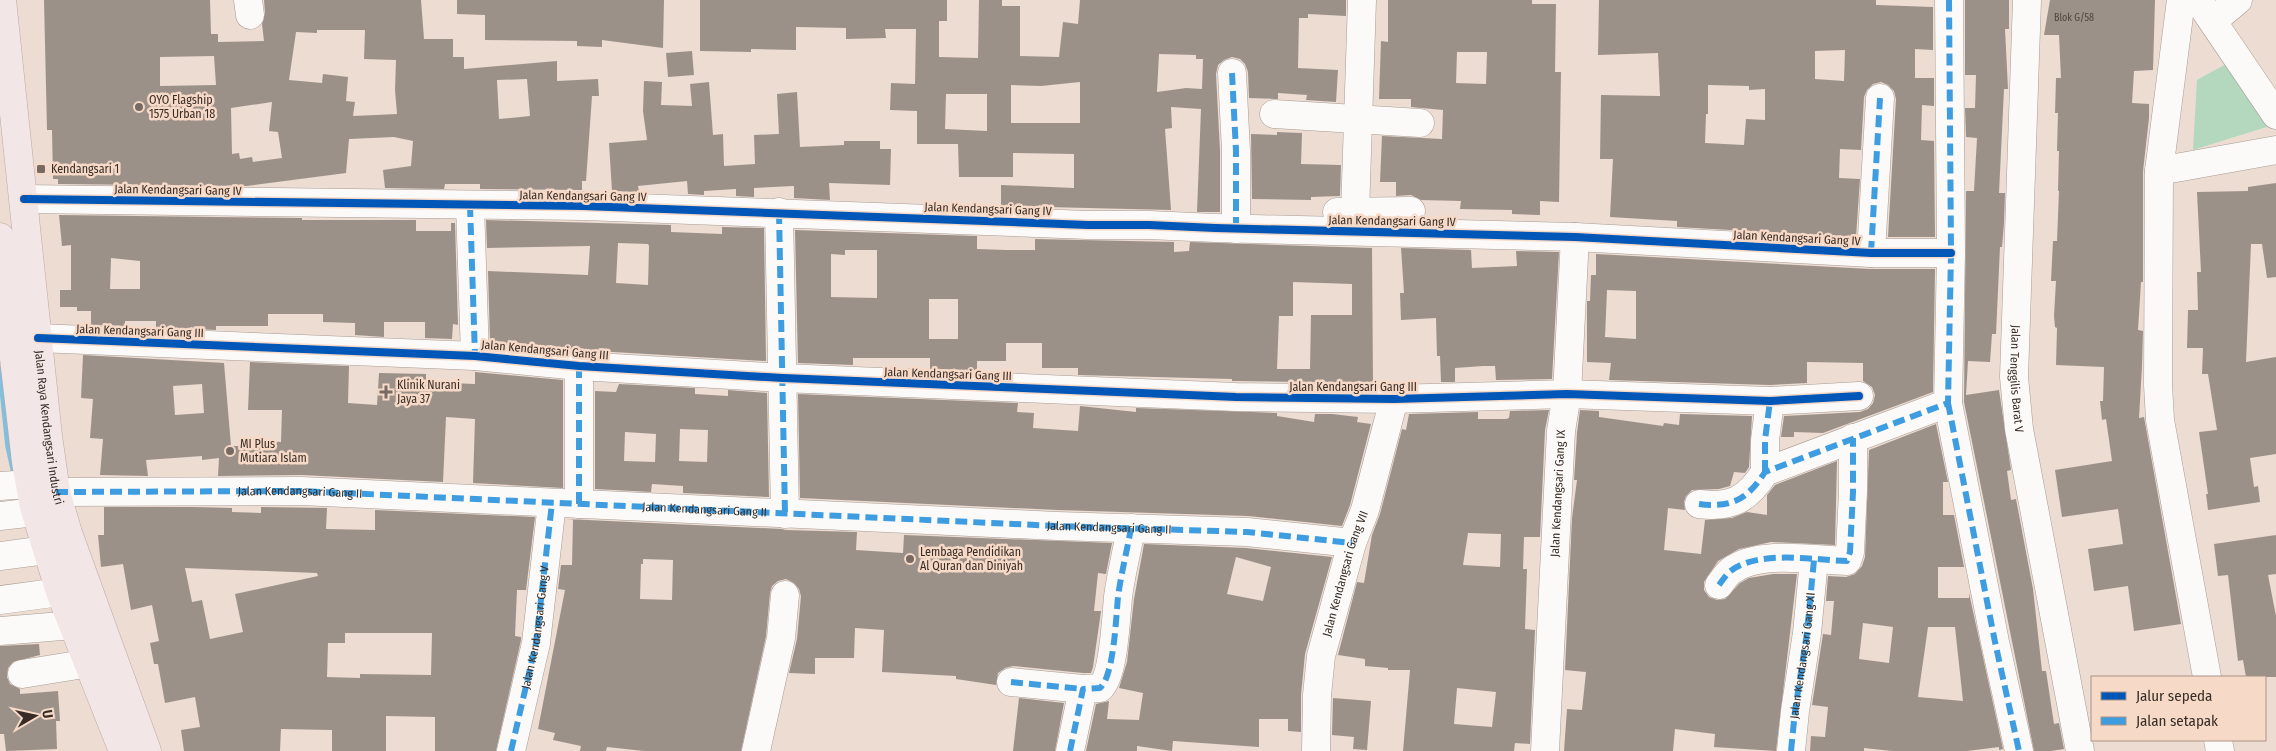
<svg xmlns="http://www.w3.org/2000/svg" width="2276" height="751" font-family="'Fira Sans Condensed',sans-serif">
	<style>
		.green { fill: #b3d8be }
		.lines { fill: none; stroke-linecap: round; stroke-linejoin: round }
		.stream { stroke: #81bfdd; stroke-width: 5.5 }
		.building { fill: #9c9189; fill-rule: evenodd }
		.minor-casing { stroke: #a89c94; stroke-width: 29 }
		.major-casing { stroke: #bda8a4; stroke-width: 29 }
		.minor { stroke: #fcfaf8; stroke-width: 28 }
		.major { stroke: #f2e7e6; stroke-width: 28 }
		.quiet { stroke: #3e9de0; stroke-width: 6; stroke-dasharray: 12 6; stroke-linecap: butt }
		.cycleway-casing { stroke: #f6d9c7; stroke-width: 11 }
		.cycleway { stroke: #0057b8; stroke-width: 8 }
		.poi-dot { fill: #776a62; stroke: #f6d9c7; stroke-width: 2 }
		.labels { text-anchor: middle; stroke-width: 5; stroke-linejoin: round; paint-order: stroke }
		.number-label { font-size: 10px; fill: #51463f }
		.poi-label { font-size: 12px; fill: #382d26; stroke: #f6d9c7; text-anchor: start }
		.street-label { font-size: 12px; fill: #382d26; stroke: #f6d9c7 }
	</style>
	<rect width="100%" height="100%" fill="#ecdcd2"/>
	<path class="green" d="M2226,64L2276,124L2193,150L2197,80Z"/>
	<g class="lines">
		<path class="stream" d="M0,369L8,446L15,478"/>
	</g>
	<path class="building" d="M44,0H210L211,34H218V42L264,41L262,24L265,13L264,0H421L424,39H453V57H464V69L557,61V81L598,79L599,96H592L586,181H582V190L480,189V184H445L444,189L385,188L383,170L411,166L413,141L394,137L349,139L346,173L247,186L58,184V179H53L52,130H47ZM317,30H365L364,59L396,60L395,90L397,114L353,116L355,102L346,101L348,77L323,74L322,83L289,80L296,32L317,33ZM214,56L216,85L160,86V57ZM527,79L530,116L499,119L497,80ZM272,102L269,131L278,132L282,158L253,162L252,157L240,159L239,153L232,154L231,108Z
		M457,0H664L663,48L602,40V47L577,46V41L485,40V15L457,14Z
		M700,0H947V21H939V57L978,58L979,0H1002V6H1020V56L1059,57L1063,22L1078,24L1080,0H1346V16L1308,14V18H1299L1298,68L1338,70L1336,102L1306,100L1307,95L1278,93V99L1249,98L1248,72L1245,64L1240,59L1232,57L1224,60L1218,65L1216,74L1220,151V212H1197L1201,109L1171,107L1172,128L1165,129L1171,210L1001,206V185L1074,188V154L1013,153V177H959L958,144H917V111L890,110L891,83L915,84L916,29H885L886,38L846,39V28L796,27V50L751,49V52L700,51ZM1159,54L1196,55V59H1203L1202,89L1186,88L1157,92ZM1080,82V123H1011V85L1041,86ZM946,94H987V131L945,129Z
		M1388,0H1532V4H1556L1555,72H1561L1559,202L1540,201V215L1512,214V210L1460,209L1461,201L1421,200L1411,195L1396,196V182H1380L1382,136L1442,139L1443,110L1411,107V99H1379L1381,41L1388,42ZM1457,52H1487L1486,84L1456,83Z
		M1599,0H1876V5L1933,7V50L1915,49V78H1934V106L1922,105L1921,140L1934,141L1935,237H1888L1896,99L1894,91L1888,85L1881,82L1873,84L1867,90L1864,97L1861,150L1840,149L1839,178L1860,179L1856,237L1677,227V221L1610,217L1613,159H1600L1601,95L1660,96L1658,53L1598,55ZM1845,50L1844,81L1815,79V51ZM1708,85L1749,86V90L1765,89V120L1746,119L1744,145L1705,143L1706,114H1708Z
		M1965,0H2009V29H2005L2008,89H2004L1999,193H2005L2004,223L2002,247H2000L1996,334H1992L1990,362L1968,361L1966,395L1999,390L2011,470L2007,471L2011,500L2016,499L2033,589L2042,671H2046L2054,724L2059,723L2064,749L2051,751H2034L1964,402L1966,191H1974L1977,138L1966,137L1965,108H1975L1976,75H1965Z
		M2050,0H2155L2153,70L2134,71L2132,103L2149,104V118L2143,171V282H2141L2138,330L2143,331L2142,366L2139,418L2144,417L2181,624L2134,631L2128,586L2094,591L2088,549L2123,544L2118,509L2062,517L2055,470L2112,461L2106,419L2102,420L2100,401H2103L2104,367L2056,365L2057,328L2055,327L2054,316L2056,281H2051L2053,241H2057L2059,191H2058L2059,151H2057L2058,113H2055L2056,78H2061L2059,35H2044Z
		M692,51L694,75L668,77L666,53Z
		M644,81L662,82L661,105L692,106L690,84L709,82L713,135L723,134L724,166L755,164L754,135L779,134L777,94L797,92L800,147L844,145V141H880V149H891L890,185L829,183L830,200L794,198V186L754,188V197L736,196V189L704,191V195L688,194L687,181L638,186L639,192L612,191L609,143L647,140L643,111Z
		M1277,132L1302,133L1301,164L1341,165L1340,196L1311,197V200L1252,199L1251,134L1277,135Z
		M2276,183V277L2267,278L2262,244H2251L2246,362L2276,357V454L2250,458L2254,487L2258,486L2260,502L2208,510L2206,494H2208L2199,432L2217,430L2208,374H2202L2203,348H2187L2188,310H2198L2197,272H2201L2197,192L2248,191V187Z
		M59,215L302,218V220H416V231H451V223H455L458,325L453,324L452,339L425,338V322H384V337L355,335V323L323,322V314H268V326H216V330L156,327V321H125V326L91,325V311H77V307H60V290H71V245L62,246ZM111,258L140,261V289H110Z
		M486,220L671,225V232L722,234V227L764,228L766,361L580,350L490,342L488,271L588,275L590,246L487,248ZM618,243L648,244L649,246L648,285L616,283Z
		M795,230L977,236V249L1006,250H1035V239L1174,242V252L1189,251L1190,242L1372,248L1373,383L1236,381H1232V379L1078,375V368H1042V343H1006V361H977V370L930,369V358H853V365L798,363ZM845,250H877V298L831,297V254L845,255ZM1293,282L1352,284V315H1311L1310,369H1277L1279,316H1293ZM929,299H958V339H929Z
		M1401,248L1471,250L1472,268L1517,266L1516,251L1559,252L1552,379L1496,380L1495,366H1483L1455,368V382H1441L1440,356H1437L1436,318L1401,320L1400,293H1404Z
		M1596,254L1870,269H1935L1933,392L1823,433L1794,432V437H1781L1784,416L1860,412L1868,409L1873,403L1875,395L1872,387L1863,381V363L1807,362V383L1770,385L1609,380L1611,363L1587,362V301H1590L1591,275H1596ZM1607,290L1636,291V339L1605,337Z
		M83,355L224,363L231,446H246V440L281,442L282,410H248L250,362L349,366L348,403L377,405L379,373L426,374V382L475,384V372L563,380V488L473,483L475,419L446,417L443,482L302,475L218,476L219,458L202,460V456L146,460L148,476L100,475L103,439L90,438L93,399L81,398ZM202,384L204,413L175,415L173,386Z
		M619,384L695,388V394L728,396V390L767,393L769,497L683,493V486L652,484L651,492L595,489V391L616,392ZM680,429L708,430L707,462L679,461ZM625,432L656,434L655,462L624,461Z
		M798,394L1018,403L1017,412L1034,413L1033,428L1078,431L1080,406L1136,412V408L1277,413V416L1314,422L1315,414H1332L1358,417L1357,422L1371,424L1350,505L1342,526L1248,516L1058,510L800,498Z
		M1549,410L1545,430L1540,537H1524L1523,569H1527L1525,629L1535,630L1530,744L1515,743L1514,751H1403L1410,670H1388V668L1365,666V659L1338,655L1357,582L1364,583L1372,535L1380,514L1402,429L1406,430L1409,414L1478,412V419H1506L1509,418L1510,411ZM1468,533L1501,534L1500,567L1463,565ZM1457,688L1496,692L1492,727L1454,724Z
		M1580,410L1599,411V417L1663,426L1664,423L1679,425L1680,414L1752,416L1749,467L1745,473L1734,472L1730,486L1719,489L1692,490L1686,496L1684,502L1685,510L1668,508L1664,550L1701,554L1705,520L1732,518L1747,512L1767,515V495L1775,485L1837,461L1835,545L1771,542L1739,549L1718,561L1704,582V590L1709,597L1717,600L1725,599L1740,583L1749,578L1773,574H1797L1776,751L1714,747L1715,734L1675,729L1673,751H1564L1567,709L1582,710L1586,672L1565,670L1572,518L1577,480H1574L1577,433Z
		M1936,424L1948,482H1943V515H1954L1964,567H1938V598H1969V593L2003,749L1999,750V747L1967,751H1892L1864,748V751H1810L1811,736L1825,737L1828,707L1812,705L1823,634L1831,635L1834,601H1826L1828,576L1846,577L1855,574L1862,566L1865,557L1869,450ZM1863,623L1893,627L1889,663L1859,659ZM1928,627H1955L1963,701L1918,697Z
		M104,507H194L232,508V512L261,513V507L327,508L326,529L375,530V510L535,517L526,590H517L515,636L521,637V640L496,751H435V717L386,716V751H332V730L281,729L280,751H184L181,730L200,727L195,697L165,703L158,664H154L150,643L159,641L152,605L131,610L123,564L101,567L98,535H104ZM185,568L317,573L318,576L235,594L243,632L210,639L202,600L192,602ZM345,633H432L431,675L360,674V678L327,677L328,643H345Z
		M566,519L782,529L785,530L857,532L856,550L903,553L904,535L1112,543L1106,574L1098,573L1094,611H1101L1093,667L1091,673H1083L1013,666L1005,668L998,673L996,685L956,679V676L882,672L884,630L855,628L854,658H815V674L789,673L797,639L801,596L799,589L794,583L786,579L778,581L772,586L770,593L766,636L741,751H644L607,747L606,751H580L581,746L553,740L555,733L538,729L565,590L558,589L561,565H572L573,519ZM643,559L673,560L672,600L640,599L641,564H643Z
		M2276,535V574L2268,575L2276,616V677H2246L2243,660L2238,661L2228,575L2218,576L2214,544Z
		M1144,544L1246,548L1332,557L1305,654L1301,695V732L1288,731V719H1259V747L1173,741L1172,751L1137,746V751H1086L1096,704L1109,701L1107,719L1139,720L1143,693L1119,688L1127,662L1134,599ZM1236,557L1271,567L1263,601L1227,594Z
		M39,644L40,655L13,662L8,668L7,677L10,684L20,689V694L58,691L60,721H56L57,749L6,751L4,734H0V646Z
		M1019,698L1064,703L1055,751H1013Z
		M1333,698L1371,701L1367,750L1353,749L1354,737L1332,735Z"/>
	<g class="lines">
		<defs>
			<g id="minor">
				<path d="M248,0L250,15"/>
				<path id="s1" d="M2027,0L2014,377L2019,429L2080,751"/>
				<path d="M2181,0L2159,171L2158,385L2160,420L2207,677"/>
				<path d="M2198,0L2276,115"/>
				<path d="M2214,20L2238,0"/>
				<path d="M1232,73L1236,151V229"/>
				<path d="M1274,114L1420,123"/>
				<path d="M2159,171L2276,150"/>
				<path d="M24,199L584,206L1088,225H1149L1215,228L1575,237L1871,253H1951"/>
				<path d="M470,205L475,356"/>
				<path d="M779,212L785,514"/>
				<path d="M1337,212L1411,211"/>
				<path d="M1355,213L1362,0"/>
				<path d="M1871,253L1880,98"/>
				<path d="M38,338L475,356L579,366L783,378L1236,397L1394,399L1567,394L1770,401L1859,396"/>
				<path d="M579,366V504"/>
				<path d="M1948,403L1995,642L2019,751"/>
				<path d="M1765,472V440L1770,401"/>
				<path d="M0,486L30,484"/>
				<path d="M56,492L301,491L1057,526L1247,532L1352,543"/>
				<path d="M1699,504C1731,508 1747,500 1765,472L1948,403L1951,253L1949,0"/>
				<path d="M0,516L35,512"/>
				<path d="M0,556L46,550"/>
				<path d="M1719,585C1723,580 1727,573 1732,570C1760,550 1813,560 1847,561L1850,552L1853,492V438"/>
				<path d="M0,600L60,592"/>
				<path d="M0,631L74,625"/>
				<path d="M22,674L90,663"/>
				<path d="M1011,682L1083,689"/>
				<path d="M2218,740L2220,751"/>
				<path d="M511,751L536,643L552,503"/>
				<path d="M756,751L781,638L785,595"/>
				<path d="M1070,751L1083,689L1100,688C1114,676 1116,617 1118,597C1121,574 1127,551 1131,528"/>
				<path id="s2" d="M1316,751L1317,695L1321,656L1352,543L1365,510L1394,399"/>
				<path id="s3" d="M1545,751L1561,431L1567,394L1575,237"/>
				<path d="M1791,751L1795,711L1807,633L1814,560"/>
			</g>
			<g id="major">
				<path id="s4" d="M2,0L48,436L56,492L68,533L147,751"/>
				<path d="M0,237L26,462L34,507L60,592L123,751"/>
			</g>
		</defs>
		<use href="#minor" class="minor-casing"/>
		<use href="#major" class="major-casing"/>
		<use href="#minor" class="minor"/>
		<use href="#major" class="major"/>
		<g class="quiet">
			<path d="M1232,73L1236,151V229"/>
			<path d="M470,205L475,356"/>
			<path d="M779,212L785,514"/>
			<path d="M1871,253L1880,98"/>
			<path d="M579,366V504"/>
			<path d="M1948,403L1995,642L2019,751"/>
			<path d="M1765,472V440L1770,401"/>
			<path id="s5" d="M56,492L301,491L1057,526L1247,532L1352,543"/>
			<path d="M1699,504C1731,508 1747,500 1765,472L1948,403L1951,253L1949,0"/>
			<path d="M1719,585C1723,580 1727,573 1732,570C1760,550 1813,560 1847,561L1850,552L1853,492V438"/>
			<path d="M1011,682L1083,689"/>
			<path id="s6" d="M511,751L536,643L552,503"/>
			<path d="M1070,751L1083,689L1100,688C1114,676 1116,617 1118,597C1121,574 1127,551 1131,528"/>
			<path id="s7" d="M1791,751L1795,711L1807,633L1814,560"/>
		</g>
		<defs>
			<path id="cycleway" d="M24,199L584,206L1088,225H1149L1215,228L1575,237L1871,253H1951
				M38,338L475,356L579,366L783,378L1236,397L1394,399L1567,394L1770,401L1859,396"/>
		</defs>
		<use href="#cycleway" class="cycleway-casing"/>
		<use href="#cycleway" class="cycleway"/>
	</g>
	<g class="poi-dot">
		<circle cx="139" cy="107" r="5"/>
		<rect x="36" y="164" width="10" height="10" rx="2.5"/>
		<path d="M383.5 384.5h5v5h5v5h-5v5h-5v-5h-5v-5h5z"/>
		<circle cx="230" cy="451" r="5"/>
		<circle cx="910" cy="559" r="5"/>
	</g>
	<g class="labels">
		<g class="number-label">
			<text x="2074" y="21">Blok G/58</text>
		</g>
		<g class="poi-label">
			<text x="149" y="104">OYO Flagship<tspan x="149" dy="14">1575 Urban 18</tspan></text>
			<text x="51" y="173">Kendangsari 1</text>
			<text x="397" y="389">Klinik Nurani<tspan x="397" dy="14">Jaya 37</tspan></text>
			<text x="240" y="448">MI Plus<tspan x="240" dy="14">Mutiara Islam</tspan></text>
			<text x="920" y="556">Lembaga Pendidikan<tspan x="920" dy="14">Al Quran dan Diniyah</tspan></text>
		</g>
		<g class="street-label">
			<text transform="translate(178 190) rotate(1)" y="4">Jalan Kendangsari Gang IV</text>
			<text transform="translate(583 196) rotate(1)" y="4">Jalan Kendangsari Gang IV</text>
			<text transform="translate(988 209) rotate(2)" y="4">Jalan Kendangsari Gang IV</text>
			<text transform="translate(1392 221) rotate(1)" y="4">Jalan Kendangsari Gang IV</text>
			<text transform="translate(1797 238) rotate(3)" y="4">Jalan Kendangsari Gang IV</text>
			<text transform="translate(140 331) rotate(2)" y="4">Jalan Kendangsari Gang III</text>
			<text transform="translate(545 350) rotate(5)" y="4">Jalan Kendangsari Gang III</text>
			<text transform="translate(948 374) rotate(2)" y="4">Jalan Kendangsari Gang III</text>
			<text dy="4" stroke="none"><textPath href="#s1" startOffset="379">Jalan Tenggilis Barat V</textPath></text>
			<text x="1353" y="391">Jalan Kendangsari Gang III</text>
			<text dy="4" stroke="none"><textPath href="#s4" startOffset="430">Jalan Raya Kendangsari Industri</textPath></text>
			<text dy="4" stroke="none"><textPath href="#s5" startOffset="244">Jalan Kendangsari Gang II</textPath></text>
			<text dy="4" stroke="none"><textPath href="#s3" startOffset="258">Jalan Kendangsari Gang IX</textPath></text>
			<text dy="4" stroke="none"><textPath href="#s5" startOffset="649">Jalan Kendangsari Gang II</textPath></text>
			<text dy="4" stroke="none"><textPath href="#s5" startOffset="1054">Jalan Kendangsari Gang II</textPath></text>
			<text dy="4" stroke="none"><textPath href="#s2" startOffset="181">Jalan Kendangsari Gang VII</textPath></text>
			<text dy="4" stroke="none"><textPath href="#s6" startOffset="126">Jalan Kendangsari Gang V</textPath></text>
			<text dy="4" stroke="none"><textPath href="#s7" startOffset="96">Jalan Kendangsari Gang XI</textPath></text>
		</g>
	</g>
	<rect x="2091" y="676" width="175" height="65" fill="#f6d9c7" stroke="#aa9487"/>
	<rect x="2101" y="692" width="25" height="8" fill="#0057b8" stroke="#aa9487"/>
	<text x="2136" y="701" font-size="15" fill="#382d26">Jalur sepeda</text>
	<rect x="2101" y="717" width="25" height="8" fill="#3e9de0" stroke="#aa9487"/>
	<text x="2136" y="726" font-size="15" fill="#382d26">Jalan setapak</text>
	<g transform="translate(35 716) rotate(81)" stroke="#f6d9c7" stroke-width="4" paint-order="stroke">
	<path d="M0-4L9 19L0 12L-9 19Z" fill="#382d26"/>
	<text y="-8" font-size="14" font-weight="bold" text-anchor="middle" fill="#382d26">U</text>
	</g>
</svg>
